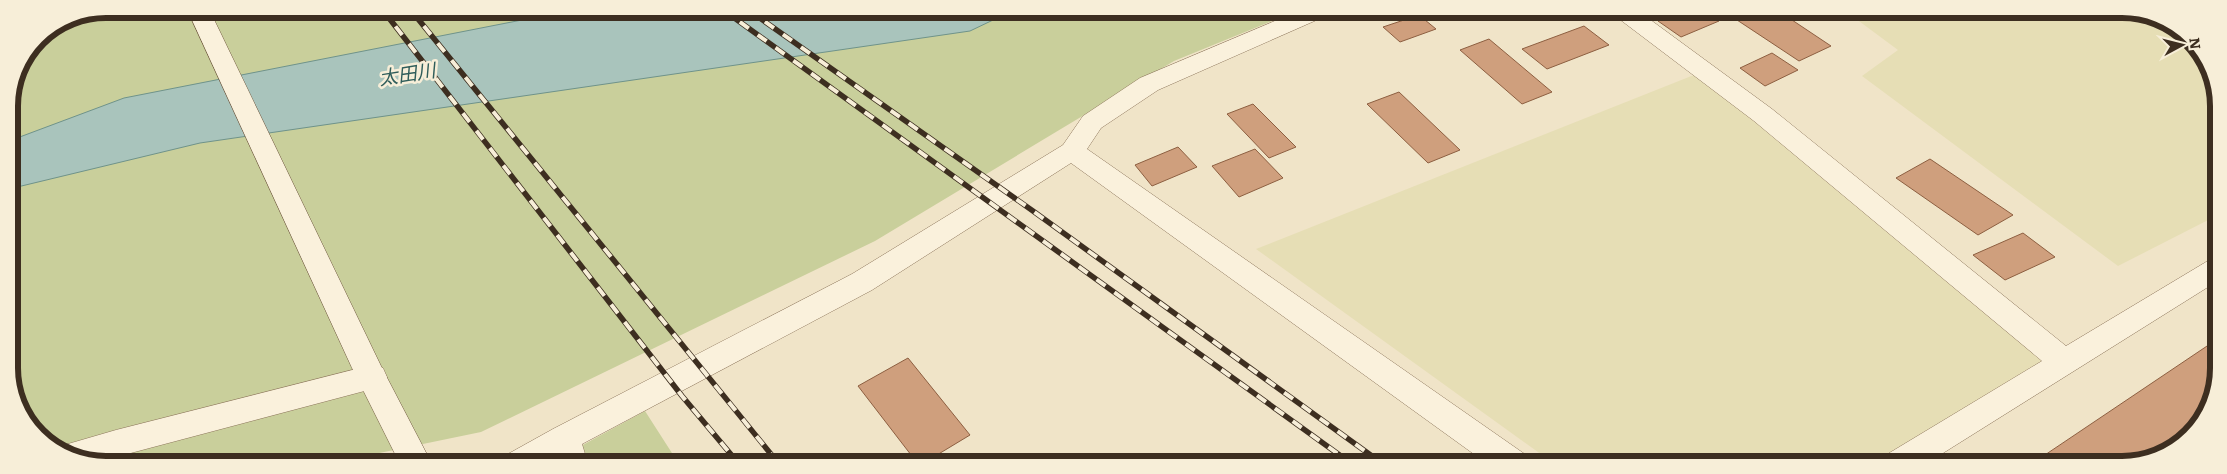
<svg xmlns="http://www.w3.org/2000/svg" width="2227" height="474" font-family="Literata,'Noto Sans JP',serif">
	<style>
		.farmland { fill: #e6deb5 }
		.green { fill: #c9cf9b }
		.water { fill: #a9c4bc; stroke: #6f938a }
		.building { fill: #cf9f7d; stroke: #8d5f41 }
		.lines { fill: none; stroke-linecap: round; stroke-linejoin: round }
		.street-casing { stroke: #8d765c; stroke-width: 1 }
		.secondary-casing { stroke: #6f573f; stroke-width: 1 }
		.street { fill: #faf1dc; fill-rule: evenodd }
		.secondary { fill: #faf1dc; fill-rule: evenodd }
		.rail-casing { stroke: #3d2e20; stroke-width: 5.5 }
		.rail { stroke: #f7eed8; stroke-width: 4; stroke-dasharray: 11; stroke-linecap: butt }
		.labels { text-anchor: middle; stroke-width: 5; stroke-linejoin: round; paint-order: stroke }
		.water-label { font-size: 19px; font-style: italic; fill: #2f5d5a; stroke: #f7eed8 }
		.rim { fill: none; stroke: #3d2e20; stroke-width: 6 }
	</style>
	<rect width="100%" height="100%" fill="#f0e4c8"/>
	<path class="farmland" d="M1844,10L2129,11L2195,47L2216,86V216L2118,266L1862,76L1898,50Z
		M1704,71L2064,362L1897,465H1556L1256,249Z"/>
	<path class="green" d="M105,9L1299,10L1174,61L875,241L481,432L326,464L87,463L37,437L11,388L9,99L37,37L69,16Z
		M645,411L679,464H548Z"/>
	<path class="water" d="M578,9L1014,10L970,31L200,143L9,189V141L124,98Z"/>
	<path class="building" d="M1513,10H1548L1527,20Z
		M1685,10H1704L1719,21L1681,37L1658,21Z
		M1751,10H1777L1831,46L1799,61L1734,18Z
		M1419,15L1436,29L1400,42L1383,27Z
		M1584,26L1609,45L1547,69L1522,49Z
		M1489,39L1552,92L1522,104L1460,50Z
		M1772,53L1798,70L1765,86L1740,68Z
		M1399,92L1460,150L1428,163L1367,104Z
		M1253,104L1296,147L1269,158L1227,114Z
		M1178,147L1197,167L1152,186L1135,165Z
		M1255,149L1283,178L1239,197L1212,166Z
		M1930,159L2013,215L1978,235L1896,178Z
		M2023,233L2055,257L2005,280L1973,255Z
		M2216,340V387L2185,441L2128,465H2030Z
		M908,358L970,435L922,464H918L858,386Z"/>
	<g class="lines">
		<defs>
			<path id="street" d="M1301,10H1331L1328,15L1158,90L1101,128L1087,149L1526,455L1531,465H1489L1071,163L872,290L582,444L588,464H556L555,460L547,464H503L508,454L553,429L852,274L1063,145L1083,116L1140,78Z
				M1611,10H1637L1772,109L2066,346L2206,262L2216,258V282L1924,465H1881L1886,455L2042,361L1754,121L1614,15Z
				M372,365L383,368L387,377L383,386L372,389L93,463H87L59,449L61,446L116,430Z"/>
			<path id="secondary" d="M187,9H209L381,366L432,464H400L352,368Z"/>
		</defs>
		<use href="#street" class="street-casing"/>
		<use href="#secondary" class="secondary-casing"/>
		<use href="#street" class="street"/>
		<use href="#secondary" class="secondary"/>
		<defs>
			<path id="rail" d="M382,9L682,396L739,464
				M410,9L779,464
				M722,9L1352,464
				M747,9L1033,211L1383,464"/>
		</defs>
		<use href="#rail" class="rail-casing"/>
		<use href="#rail" class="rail"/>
	</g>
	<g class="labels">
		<g class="water-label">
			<text transform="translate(407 74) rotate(-9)" y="7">太田川</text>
		</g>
	</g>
	<path d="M0 0H2227V474H0ZM106 18H2122A88 88 0 0 1 2210 106V368A88 88 0 0 1 2122 456H106A88 88 0 0 1 18 368V106A88 88 0 0 1 106 18Z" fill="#f7eed8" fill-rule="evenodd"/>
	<path class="rim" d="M106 18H2122A88 88 0 0 1 2210 106V368A88 88 0 0 1 2122 456H106A88 88 0 0 1 18 368V106A88 88 0 0 1 106 18Z"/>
	<g transform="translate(2182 45) rotate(83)" stroke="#f7eed8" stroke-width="4" paint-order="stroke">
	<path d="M0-4L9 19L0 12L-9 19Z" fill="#3d2e20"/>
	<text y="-8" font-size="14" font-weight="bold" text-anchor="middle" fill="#3d2e20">N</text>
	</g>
</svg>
